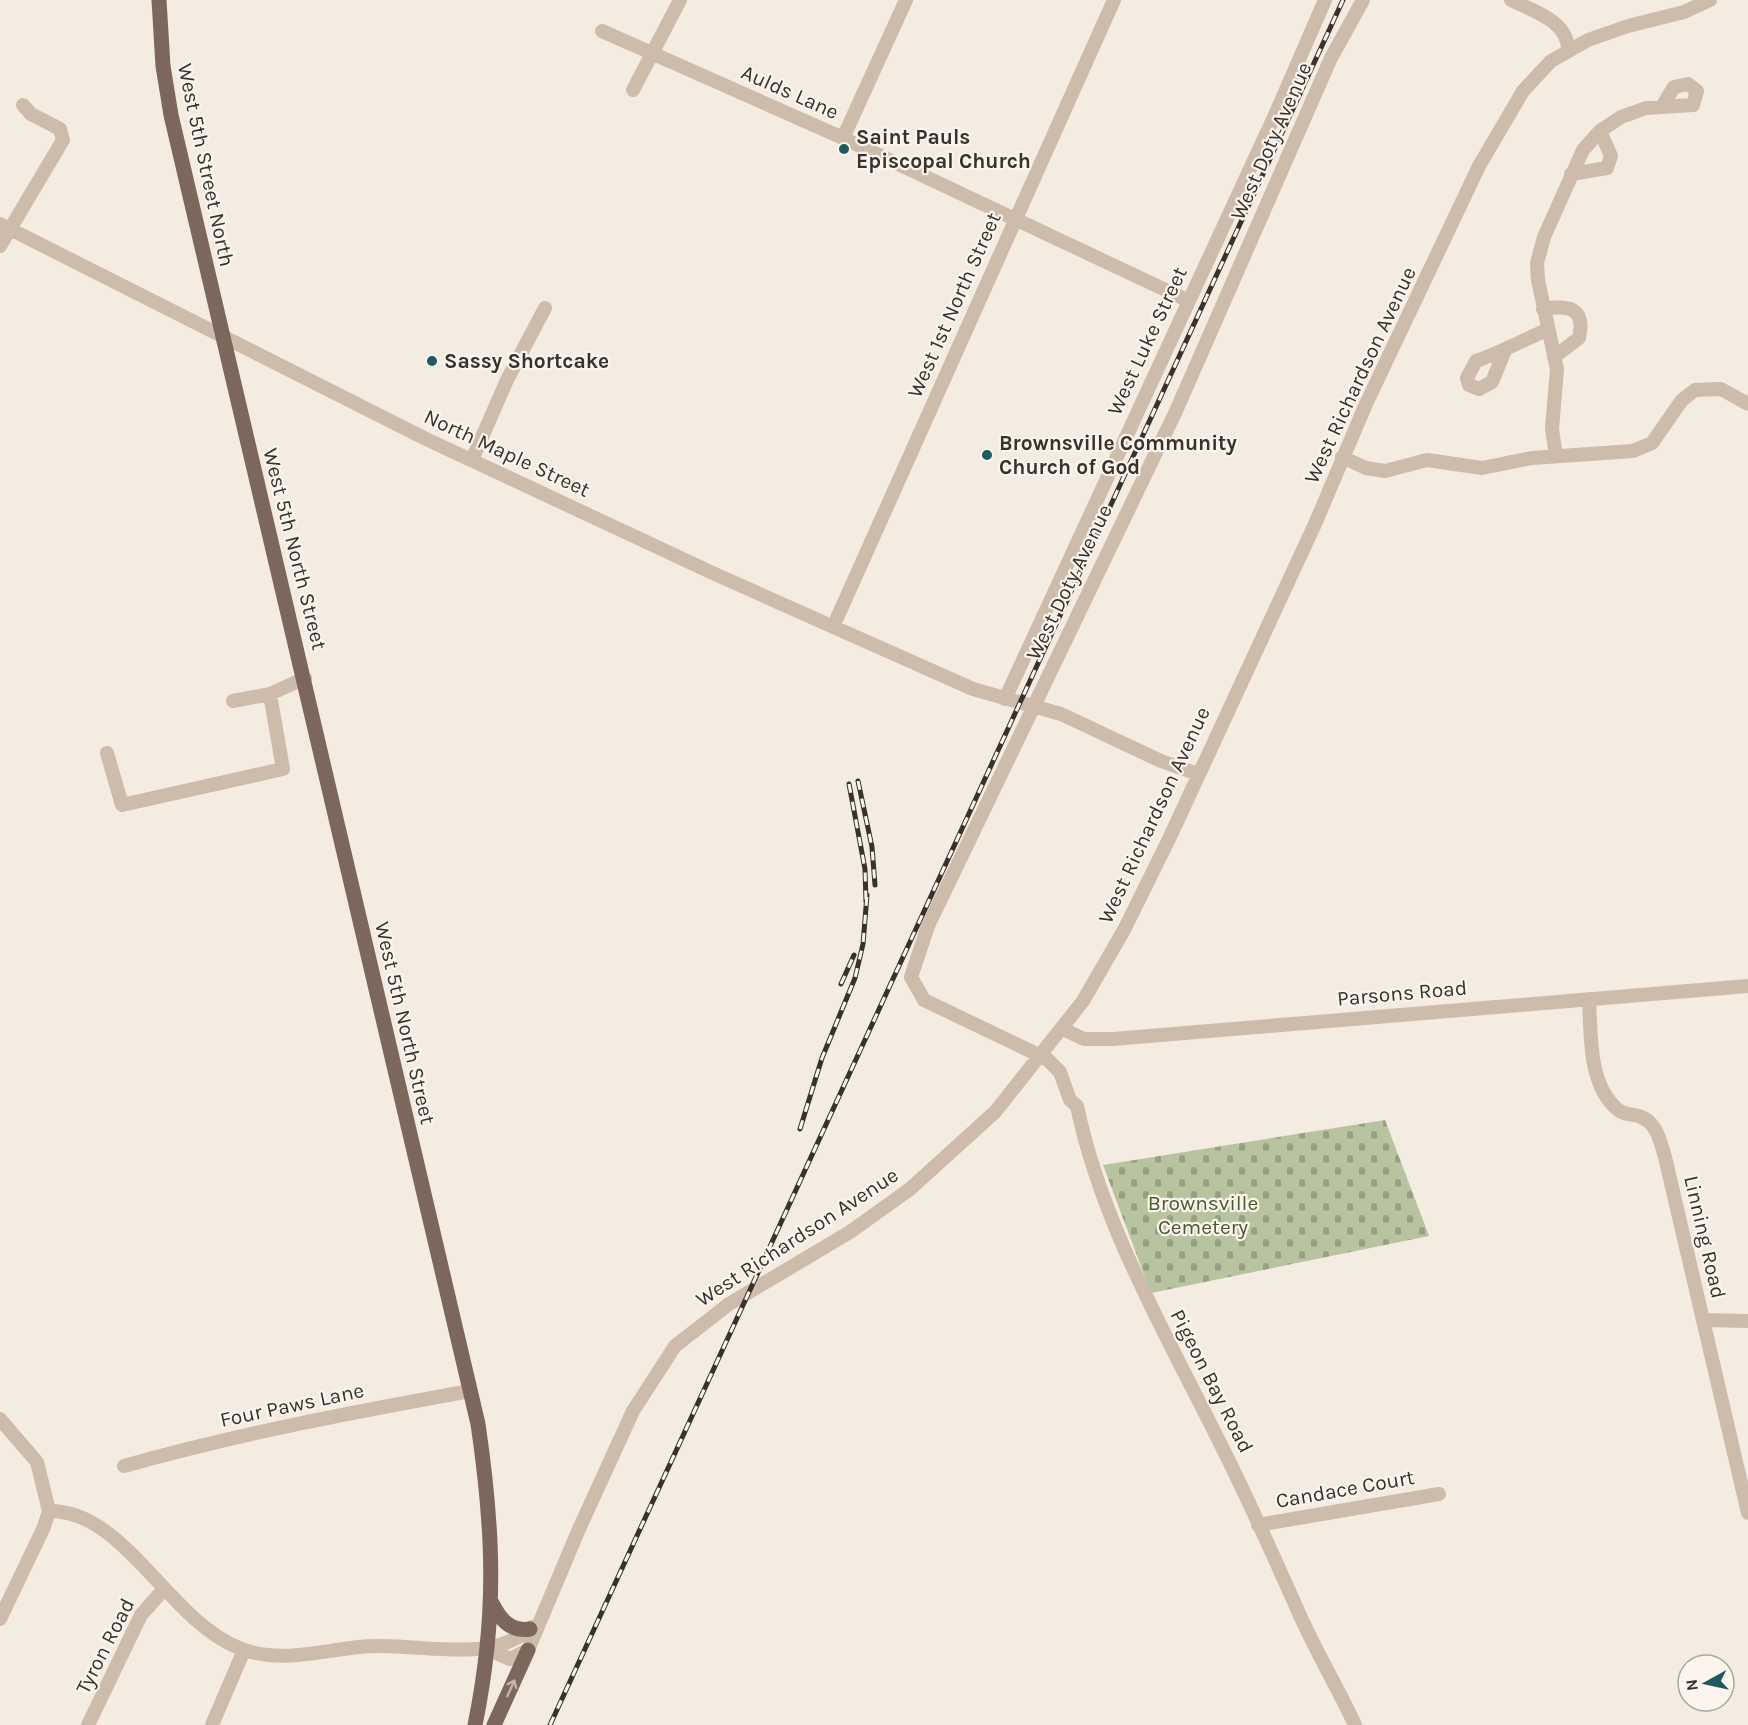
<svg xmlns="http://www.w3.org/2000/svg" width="1748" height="1725" font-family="Karla,sans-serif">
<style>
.cemetery{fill:url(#cemetery-stones)}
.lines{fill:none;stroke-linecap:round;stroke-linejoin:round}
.minor{stroke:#cdbbac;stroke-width:14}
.major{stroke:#7d675c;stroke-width:15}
.rail-casing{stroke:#3b302b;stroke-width:5}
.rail{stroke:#fbf5ee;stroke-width:3;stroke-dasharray:9;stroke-linecap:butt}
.oneway{stroke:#c2b5ac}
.poi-dot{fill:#1f5a5e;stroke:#fbf5ee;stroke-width:2}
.labels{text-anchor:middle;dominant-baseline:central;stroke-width:4.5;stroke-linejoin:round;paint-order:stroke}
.street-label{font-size:21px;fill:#3b302b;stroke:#fbf5ee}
.poi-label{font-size:21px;font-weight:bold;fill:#3b302b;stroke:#fbf5ee;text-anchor:start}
.park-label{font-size:21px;fill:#4a5a2e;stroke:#fbf5ee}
</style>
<defs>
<pattern id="cemetery-stones" width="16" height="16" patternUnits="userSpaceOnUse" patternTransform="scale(1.5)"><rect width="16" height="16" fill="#b8c4a0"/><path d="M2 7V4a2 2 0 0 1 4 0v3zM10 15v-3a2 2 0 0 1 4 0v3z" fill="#97a083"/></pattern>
</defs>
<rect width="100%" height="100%" fill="#f4ebe1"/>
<path class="cemetery" d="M1385 1120 1429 1236 1151 1293 1103 1165Z"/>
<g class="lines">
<path class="minor" d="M1511 0C1533 11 1569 21 1568 51
M602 31 843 138 1189 301
M633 90 680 0
M843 138 906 0
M1571 174 1607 168 1611 156 1600 131
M0 224 426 439 717 575 973 689 1061 714 1161 761 1198 774
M0 246 63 140 60 129 31 114 23 105
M1543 309C1568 305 1586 307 1579 338L1554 357
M1505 350 1492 382 1479 389 1469 385 1467 378 1476 361C1500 353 1523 340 1547 330
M1556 456 1552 429 1557 369 1538 280 1537 263 1544 237 1583 150 1600 131 1621 117 1646 108 1693 105 1697 91 1688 84 1674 87 1663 105
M1342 457 1366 468 1385 471 1427 460 1482 468 1532 458 1633 451 1652 443 1682 400 1695 390 1721 389 1748 404
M472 460 507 380 545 308
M833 627 1114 0
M1005 699 1275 115 1325 0
M233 701 270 694 305 678
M107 753 122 805 283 769 270 694
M1589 999C1591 1034 1588 1084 1617 1109 1623 1115 1631 1114 1639 1116 1657 1122 1660 1141 1665 1157L1748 1513
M1063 1029 1084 1039H1113L1748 986
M1703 1320 1748 1321
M0 1419 37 1462 49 1511 44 1527 0 1619
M124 1466C237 1434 354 1412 470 1391
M49 1511C125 1510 167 1619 239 1648 279 1664 319 1651 360 1647 375 1645 390 1646 405 1647 447 1649 499 1658 532 1627
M1258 1525 1439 1494
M487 1649 510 1659 528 1650 579 1529 633 1411 675 1346 729 1304 850 1232 910 1189 995 1112 1083 1001 1124 930 1169 839 1315 524 1366 404 1479 166 1523 91 1551 61 1588 40 1628 26 1684 12 1710 0
M88 1725 141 1615 164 1589
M212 1725 244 1650
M1355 1725C1337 1686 1315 1650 1298 1611 1273 1555 1248 1498 1220 1443 1167 1336 1101 1223 1077 1106L1070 1100 1060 1072 1047 1059 924 1000 911 977 928 926 1176 411 1331 58 1363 0"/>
<path class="major" d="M159 0 163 66 171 115 478 1424C494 1533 497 1617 475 1725
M492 1603C500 1619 510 1632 530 1629
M494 1725 528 1650"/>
<defs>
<path id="rail" d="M858 781 872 847 875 885
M849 784 865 869 866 902
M841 984 854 955
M800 1129 822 1058 855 978 863 944 867 895
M550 1725 1343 0"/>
</defs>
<use href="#rail" class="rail-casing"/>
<use href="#rail" class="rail"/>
</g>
<defs><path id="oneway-shaft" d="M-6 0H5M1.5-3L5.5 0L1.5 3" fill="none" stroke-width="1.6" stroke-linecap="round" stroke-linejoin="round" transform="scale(1.5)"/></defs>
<use class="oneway" href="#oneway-shaft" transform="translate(511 1688) rotate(-66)"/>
<g class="poi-dot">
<circle cx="844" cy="149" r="6"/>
<circle cx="432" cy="361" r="6"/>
<circle cx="987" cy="455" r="6"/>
</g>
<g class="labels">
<g class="street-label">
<text transform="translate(790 92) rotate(24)">Aulds Lane</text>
<text transform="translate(1271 141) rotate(-66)">West Doty Avenue</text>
<text transform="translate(206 165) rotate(78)">West 5th Street North</text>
<text transform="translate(954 305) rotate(-66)">West 1st North Street</text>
<text transform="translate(1147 341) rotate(-65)">West Luke Street</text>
<text transform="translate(1360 375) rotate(-65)">West Richardson Avenue</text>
<text transform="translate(507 453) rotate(25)">North Maple Street</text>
<text transform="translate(295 549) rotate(76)">West 5th North Street</text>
<text transform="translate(1069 582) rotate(-64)">West Doty Avenue</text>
<text transform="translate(1154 815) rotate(-65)">West Richardson Avenue</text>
<text transform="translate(1402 993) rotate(-5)">Parsons Road</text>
<text transform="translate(405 1023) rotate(77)">West 5th North Street</text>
<text transform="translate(797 1237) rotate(-33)">West Richardson Avenue</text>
<text transform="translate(1705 1237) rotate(77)">Linning Road</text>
<text transform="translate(1212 1381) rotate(63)">Pigeon Bay Road</text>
<text transform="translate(292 1405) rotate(-12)">Four Paws Lane</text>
<text transform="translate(1345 1489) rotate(-10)">Candace Court</text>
<text transform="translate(105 1646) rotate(-63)">Tyron Road</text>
</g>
<g class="poi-label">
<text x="856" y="137">Saint Pauls<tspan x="856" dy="24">Episcopal Church</tspan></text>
<text x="444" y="361">Sassy Shortcake</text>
<text x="999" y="443">Brownsville Community<tspan x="999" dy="24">Church of God</tspan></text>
</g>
<g class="park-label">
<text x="1203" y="1203">Brownsville<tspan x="1203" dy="24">Cemetery</tspan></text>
</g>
</g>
<g transform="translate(1706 1683) rotate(262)"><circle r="28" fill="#fbf5ee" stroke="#aea6a0" stroke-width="1.5"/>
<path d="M0-4.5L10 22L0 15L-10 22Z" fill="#1f5a5e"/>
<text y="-9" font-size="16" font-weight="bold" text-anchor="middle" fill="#3b302b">N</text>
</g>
</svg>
